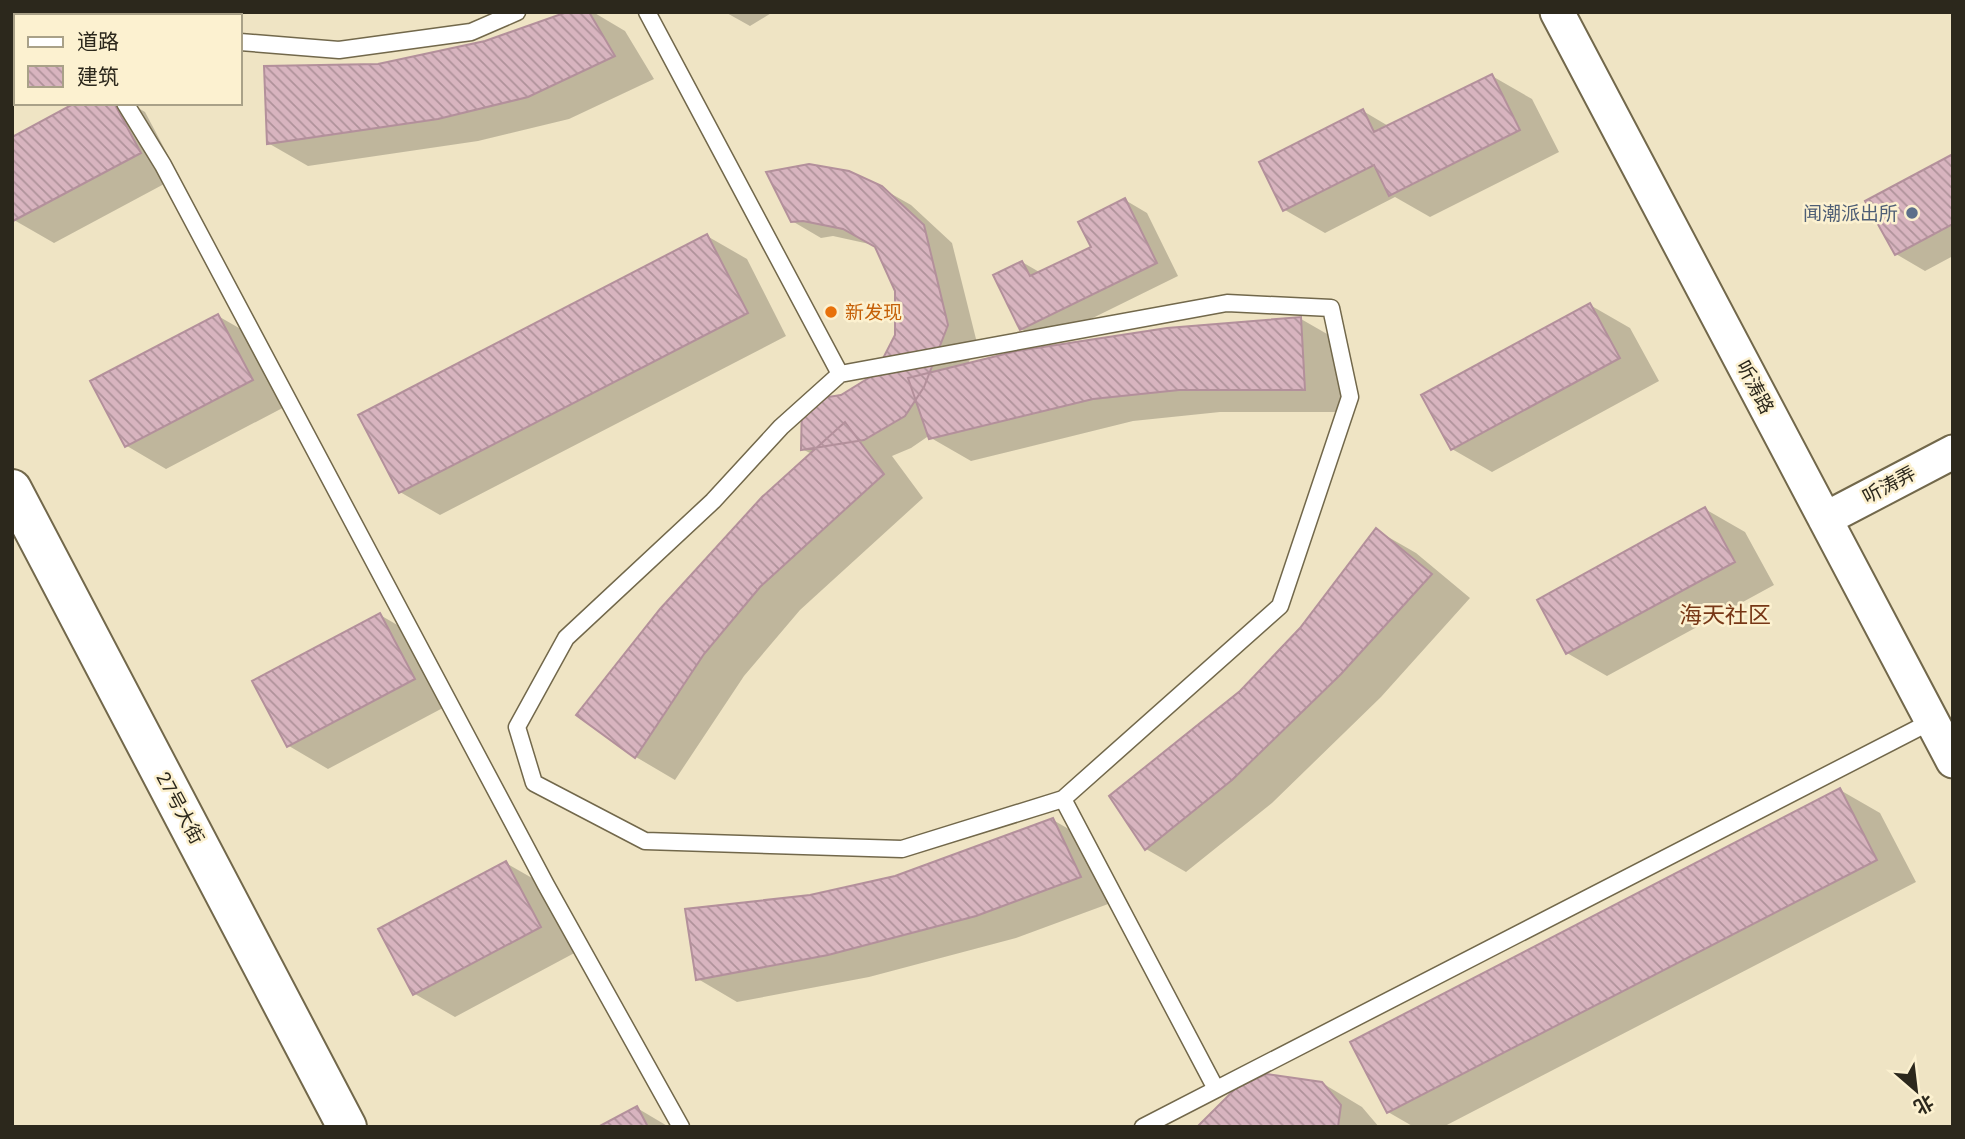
<svg xmlns="http://www.w3.org/2000/svg" width="1965" height="1139" font-family="Roboto,'Noto Sans SC',sans-serif">
<style>
.shadow{fill:#0003}
.building{fill:url(#building-back-hatch);stroke:#b3909b;stroke-width:2}
.lines{fill:none;stroke-linecap:round;stroke-linejoin:round}
.service-casing{stroke:#72684b;stroke-width:19}
.minor-casing{stroke:#72684b;stroke-width:37}
.tertiary-casing{stroke:#72684b;stroke-width:42}
.service{stroke:#fff;stroke-width:16}
.minor{stroke:#fff;stroke-width:33}
.tertiary{stroke:#fff;stroke-width:38}
.service-dot{fill:#5c6f8a;stroke:#fcf1d0;stroke-width:2.5}
.food-dot{fill:#e8710a;stroke:#fcf1d0;stroke-width:2.5}
.labels{text-anchor:middle;dominant-baseline:central;stroke-width:5;stroke-linejoin:round;paint-order:stroke}
.service-label{font-size:19px;fill:#4e5e75;stroke:#fcf1d0;text-anchor:end}
.food-label{font-size:19px;fill:#c56008;stroke:#fcf1d0;text-anchor:start}
.street-label{font-size:19px;fill:#2c281c;stroke:#fcf1d0}
.quarter-label{font-size:23px;fill:#773716;stroke:#fcf1d0}
</style>
<defs>
<pattern id="building-back-hatch" width="6" height="6" patternUnits="userSpaceOnUse" patternTransform="scale(1.75)"><rect width="6" height="6" fill="#d8b4bf"/><path d="M-1 5l2 2M0 0l6 6M5-1l2 2" fill="none" stroke="#af929a"/></pattern>
</defs>
<rect width="100%" height="100%" fill="#efe4c4"/>
<path class="shadow" d="M573 12H593L625 31 654 79 569 119 478 141 308 166 268 143 378 66 486 43Z
M725 12H773L750 26Z
M1492 76 1532 99 1559 152 1430 217 1395 197 1325 233 1285 210 1363 111 1390 127Z
M79 103H130L145 112 179 176 54 243 14 220 12 216V139Z
M1953 156V256L1925 271 1896 254Z
M881 188 911 205 952 243 977 343 968 364 1301 319 1341 342 1344 412H1220L1133 421 971 461 931 438 930 435 911 448 892 456 923 498 800 610 744 676 675 780 636 757 812 454 802 449 842 396 876 375 897 335V291L874 245 833 236 821 238 792 221Z
M1125 200 1147 213 1178 276 1044 342 1021 329 1022 262 1041 273 1093 248Z
M707 236 747 259 786 336 440 515 400 492Z
M1590 305 1630 328 1659 381 1492 472 1452 449Z
M218 316 258 339 292 403 166 469 127 446Z
M1705 509 1745 532 1774 585 1607 676 1567 653Z
M1376 530 1416 553 1470 598 1381 697 1272 803 1186 872 1146 849 1111 796 1241 692 1301 629Z
M380 615 420 638 454 702 328 769 289 746Z
M1840 790 1880 813 1916 882 1443 1127H1414L1388 1112Z
M1053 820 1093 843 1119 900 1016 938 869 977 737 1002 698 979 810 897 895 878Z
M506 863 546 886 580 950 455 1017 415 994Z
M1322 1083 1362 1107 1379 1127H1200Z
M637 1108 669 1127H602Z"/>
<path class="building" d="M567 12H589L615 56 528 97 438 119 267 144 264 66 378 64 485 41Z
M1492 74 1520 130 1389 196 1374 165 1283 211 1259 162 1363 109 1374 132Z
M75 103H114L141 153 13 221 12 137Z
M1953 154V224L1895 255 1865 201Z
M809 164 849 171 882 186 924 225 948 325 924 387 905 416 864 440 801 450 802 401 841 395 875 374 895 335V291L875 247 843 229 803 221 791 222 766 172Z
M1125 198 1157 263 1020 330 993 275 1022 261 1030 276 1091 247 1078 222Z
M707 234 748 313 399 493 358 415Z
M1590 303 1620 358 1451 450 1421 395Z
M218 314 253 380 125 447 90 381Z
M1301 317 1305 390H1179L1093 399 929 439 908 378 1017 351 1167 328Z
M845 422 884 474 760 587 704 654 635 758 576 715 660 609 762 497Z
M1705 507 1735 562 1566 654 1537 600Z
M1376 528 1432 574 1341 674 1232 780 1145 850 1109 796 1240 691 1300 628Z
M380 613 415 679 287 747 252 681Z
M1840 788 1877 860 1387 1113 1350 1042Z
M1053 818 1081 877 976 916 828 955 696 980 685 909 810 895 895 876Z
M506 861 541 927 413 995 378 929Z
M1266 1074 1322 1082 1341 1105 1338 1127H1197L1236 1088Z
M637 1106 648 1127H598Z"/>
<g class="lines">
<defs>
<path id="service" d="M70 12 72 16
M168 12 170 16
M647 12 840 374
M240 42 339 50 471 32 517 12
M125 103 163 165 546 885 681 1127
M1227 303 1331 308 1350 397 1280 606 1063 799 902 849 645 841 534 783 517 727 566 638 713 501 781 427 840 374Z
M1063 799 1216 1089
M1143 1127 1932 721"/>
<path id="minor" d="M1557 12 1953 761
M1825 519 1953 452"/>
<path id="tertiary" d="M12 489 347 1127"/>
</defs>
<use href="#service" class="service-casing"/>
<use href="#minor" class="minor-casing"/>
<use href="#tertiary" class="tertiary-casing"/>
<use href="#service" class="service"/>
<use href="#minor" class="minor"/>
<use href="#tertiary" class="tertiary"/>
</g>
<circle class="service-dot" cx="1912" cy="213" r="7"/>
<circle class="food-dot" cx="831" cy="312" r="7"/>
<g class="labels">
<g class="service-label">
<text x="1898" y="213">闻潮派出所</text>
</g>
<g class="food-label">
<text x="845" y="312">新发现</text>
</g>
<g class="street-label">
<text transform="translate(1755 387) rotate(62)">听涛路</text>
<text transform="translate(1889 485) rotate(-28)">听涛弄</text>
<text transform="translate(180 808) rotate(62)">27号大街</text>
</g>
<g class="quarter-label">
<text x="1725" y="615">海天社区</text>
</g>
</g>
<rect width="1965" height="1139" fill="none" stroke="#2c281c" stroke-width="28"/>
<rect x="14" y="14" width="228" height="91" fill="#fcf1d0" stroke="#a9a188" stroke-width="2"/>
<rect x="28" y="37" width="35" height="10" fill="#ffffff" stroke="#a9a188" stroke-width="2"/>
<text x="77" y="49" font-size="21" fill="#2c281c">道路</text>
<rect x="28" y="66" width="35" height="21" fill="url(#building-back-hatch)" stroke="#a9a188" stroke-width="2"/>
<text x="77" y="84" font-size="21" fill="#2c281c">建筑</text>
<g transform="translate(1916 1090) rotate(152)" stroke="#fcf1d0" stroke-width="5" paint-order="stroke">
<path d="M0-5L12 26L0 18L-12 26Z" fill="#2c281c"/>
<text y="-10" font-size="19" font-weight="bold" text-anchor="middle" fill="#2c281c">北</text>
</g>
</svg>
